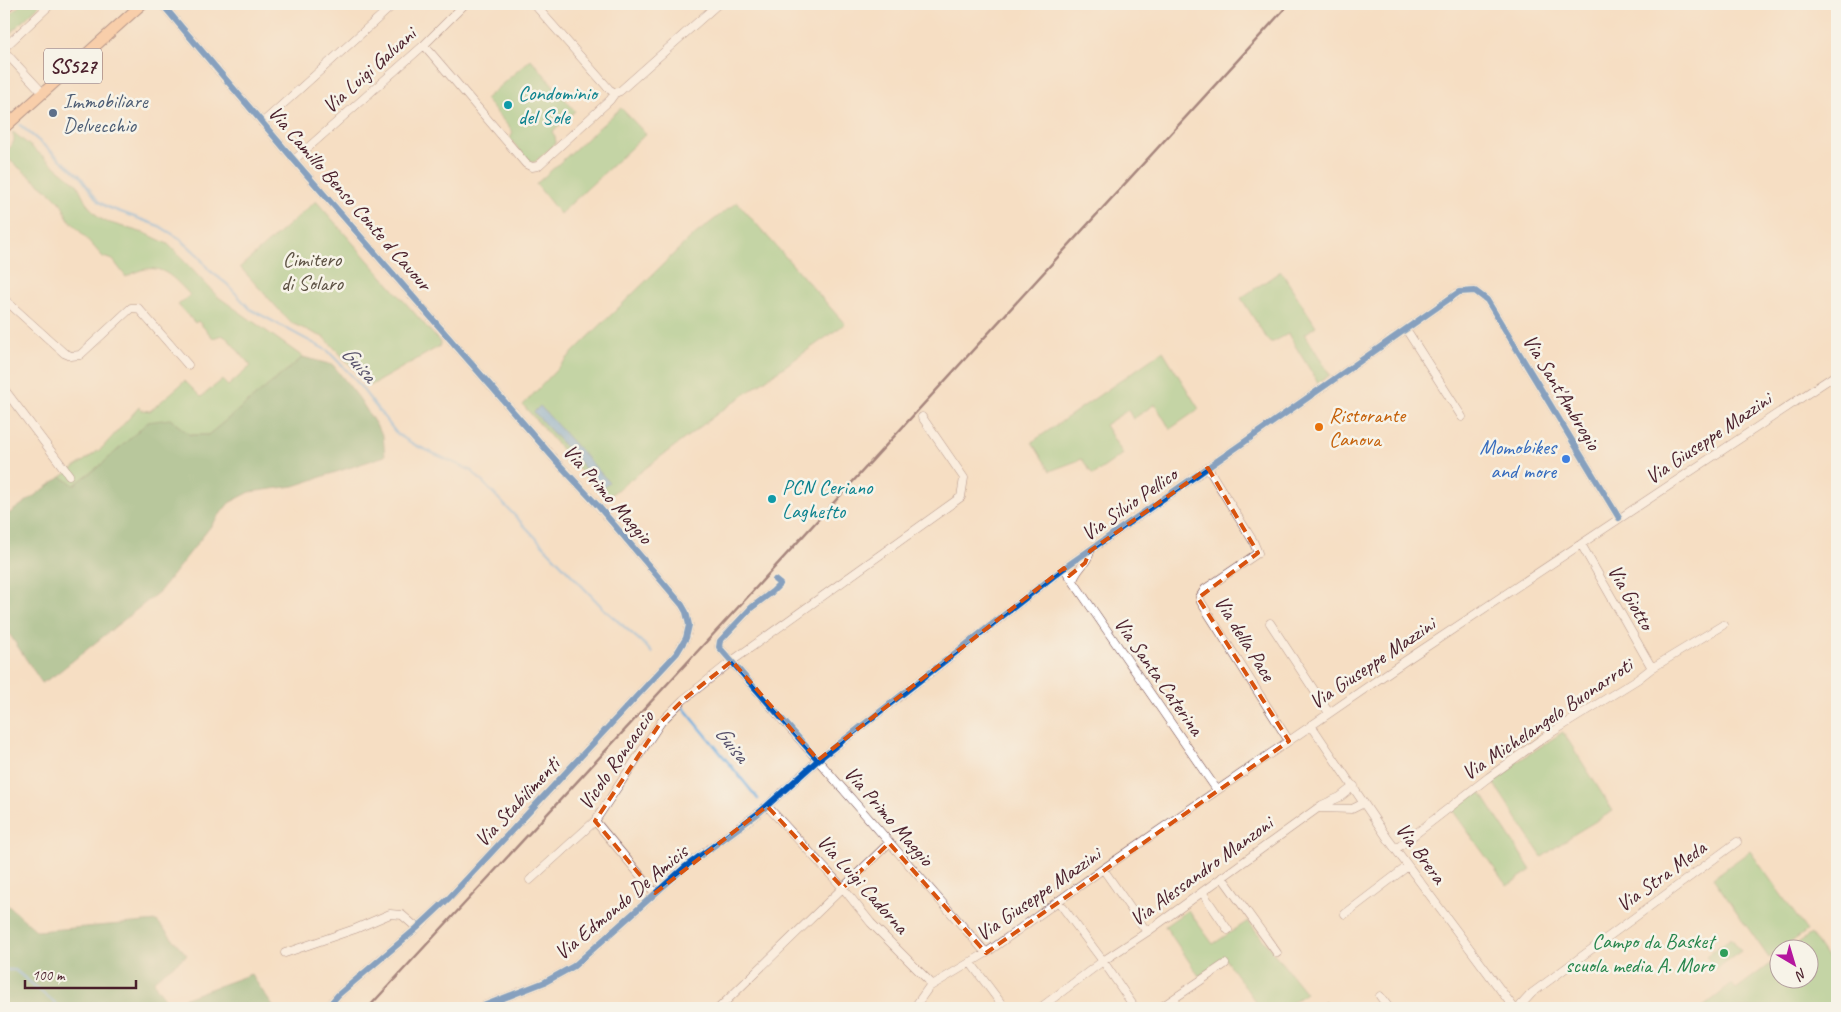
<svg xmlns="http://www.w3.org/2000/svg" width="1841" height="1012" font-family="Caveat,sans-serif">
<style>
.green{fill:#88c880;stroke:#697456}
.forest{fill:#6eac6e;stroke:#5c664c}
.water{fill:#6bacdf;stroke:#5a6685}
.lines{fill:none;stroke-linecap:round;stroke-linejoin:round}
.stream{stroke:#6bacdf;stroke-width:2.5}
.minor-casing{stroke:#643c42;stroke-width:9}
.major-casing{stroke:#643c42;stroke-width:12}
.minor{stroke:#fff;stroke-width:8}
.major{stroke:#fbbb8c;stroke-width:10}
.rail{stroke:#4a1f2b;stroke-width:2.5}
.cycleway-casing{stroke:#f7f3e8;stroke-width:9}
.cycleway{stroke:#0057b8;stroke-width:6}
.marked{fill:none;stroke:#d8530f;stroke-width:4;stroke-dasharray:10 6;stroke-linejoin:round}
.culture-dot{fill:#0f9aa8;stroke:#f7f3e8;stroke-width:2}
.service-dot{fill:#5c6f8a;stroke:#f7f3e8;stroke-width:2}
.food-dot{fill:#e8710a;stroke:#f7f3e8;stroke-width:2}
.shop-dot{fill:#3f7fe0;stroke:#f7f3e8;stroke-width:2}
.leisure-dot{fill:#2e9e5b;stroke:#f7f3e8;stroke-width:2}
.labels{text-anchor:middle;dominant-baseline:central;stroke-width:5;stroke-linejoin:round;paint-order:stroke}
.shield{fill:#f7f3e8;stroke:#7e5f64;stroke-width:1}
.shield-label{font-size:20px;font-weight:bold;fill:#4a1f2b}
.street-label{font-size:21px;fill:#4a1f2b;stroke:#f7f3e8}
.culture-label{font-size:21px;fill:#0d838f;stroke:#f7f3e8;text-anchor:start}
.service-label{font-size:21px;fill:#4e5e75;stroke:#f7f3e8;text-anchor:start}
.park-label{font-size:21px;fill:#5d5244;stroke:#f7f3e8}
.food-label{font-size:21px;fill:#c56008;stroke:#f7f3e8;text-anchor:start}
.shop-label{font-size:21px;fill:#366cbe;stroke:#f7f3e8;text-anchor:end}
.leisure-label{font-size:21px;fill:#27864d;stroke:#f7f3e8;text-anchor:end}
.water-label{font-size:22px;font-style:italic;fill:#56506a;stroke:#f7f3e8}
</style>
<rect width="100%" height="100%" fill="#f7f3e8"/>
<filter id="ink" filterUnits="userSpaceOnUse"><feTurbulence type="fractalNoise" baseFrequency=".02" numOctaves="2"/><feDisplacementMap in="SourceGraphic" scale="10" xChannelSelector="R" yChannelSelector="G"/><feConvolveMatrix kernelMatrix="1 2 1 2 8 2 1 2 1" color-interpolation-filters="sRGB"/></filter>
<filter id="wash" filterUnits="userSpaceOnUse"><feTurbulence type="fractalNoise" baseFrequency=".0096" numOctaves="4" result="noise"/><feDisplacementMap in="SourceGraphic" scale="20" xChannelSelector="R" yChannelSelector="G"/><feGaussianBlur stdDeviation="1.12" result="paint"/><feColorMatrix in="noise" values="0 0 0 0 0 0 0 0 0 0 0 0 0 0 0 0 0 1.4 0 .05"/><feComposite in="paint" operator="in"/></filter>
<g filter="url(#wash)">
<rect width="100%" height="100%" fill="#f5dec3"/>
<path class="green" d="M21 4H41L4 39V20Z
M531 59 575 111 552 132 555 136 556 143 535 162H530L510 139 513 132 485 99Z
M621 108 646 134 560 214 536 184Z
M13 132 77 184 87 204 99 218 107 222 147 234 168 244 217 296 303 357 208 435H190L170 419 102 464 74 485 61 477 102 448 139 407 142 410 150 411 185 381 201 397 222 380 228 386 251 366 228 339 222 335 213 338 198 321 195 323 178 305 190 295C169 272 156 259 126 277L113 260 103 257 68 218 61 203 51 193 8 159 6 154C9 146 18 143 12 133Z
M316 201 440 342V346L370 386 325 338 291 323 240 267Z
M737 202 845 324 721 411 605 499 523 405 577 348 689 239Z
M1281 271 1316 326 1305 334 1330 375 1318 383 1288 334 1273 342H1269L1241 298Z
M1163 351 1199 409 1170 429 1155 404 1133 419 1128 410 1105 425 1123 454 1093 475 1082 459 1050 471 1032 442Z
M1563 732 1613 811 1576 833 1542 857 1491 779Z
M1479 790 1531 870 1507 886 1453 811Z
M1750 851 1807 931 1781 949 1778 950V951L1769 958 1713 878Z
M1188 910 1213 944 1248 921 1306 993 1284 1008H1260L1225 959 1199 976 1165 926Z
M1811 934 1837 972V999L1825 1008H1702L1732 984 1736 989 1778 958V980H1808V950L1789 949Z
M1731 938 1741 951 1716 969 1706 956Z"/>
<path class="forest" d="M303 357 333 365 359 398 383 436 385 456 294 486 250 492 229 503 160 591 55 675 42 683 4 626V517L61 477 74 485 102 464 148 422 170 419 190 435H208Z
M4 902 37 931 157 921 187 955 154 980 156 986 169 1004 251 974 274 1008H4Z"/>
<path class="water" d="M540 406 609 482 603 488 534 412Z"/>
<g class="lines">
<path class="stream" d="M4 111 5 112
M20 125 80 176 98 201 107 207 159 226 179 238 197 254 209 270 227 284 250 309 328 351 353 377 397 434 415 445 472 471 604 609 645 645 652 653
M683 707 758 799
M4 970H15L55 1003"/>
</g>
</g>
<g filter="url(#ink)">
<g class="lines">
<defs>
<path id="minor" d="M162 4 294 160 557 462 599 507 682 605 686 612 689 625 686 638 677 653 449 898 417 928 338 995 327 1008
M534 4 609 89 615 93
M4 10 11 4
M424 45 526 164 532 167 538 166 610 100 615 93 620 91 718 4
M4 48 51 4
M4 51 43 93
M262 123 394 4
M294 160 424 45 465 4
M4 299 64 353 71 356 80 355 131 308H138L188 365
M1406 329 1462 417
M4 389 69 475
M1208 468 1253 541 1258 553 1205 589 1200 597 1201 602 1289 741
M1581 544 1652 668
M1064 568 1217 790
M1073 581C1076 569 1087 564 1090 552
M772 592 751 608 720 641 719 647 986 953
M1270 623 1329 713
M1311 725 1388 839 1514 1008
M767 806 843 888 871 923 930 982 929 987
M1320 808 1352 809 1364 803
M595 821 655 893
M1396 849 1489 777 1546 736 1638 679 1652 668 1723 625
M1103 869 1147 932
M1222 877 1277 953
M530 880 595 821 661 722 683 700 732 661 961 497 964 478 922 417
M1202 892 1228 930
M1058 901 1103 961 1135 1008
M1345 914 1408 866
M285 953 355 929 390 914 402 915 417 928
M970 962 1003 1006
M1380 996 1389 1008
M1521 1005 1532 993 1737 842
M1329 1006 1331 1008
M478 1008 545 982 574 966 685 867 760 812 818 760 1064 568 1459 292 1475 291 1487 300 1619 518
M719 1008 889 843
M914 1008 929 987 986 953 1103 869 1405 661 1837 374
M1040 1008 1103 961 1147 932 1322 805 1340 797 1354 786
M1160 1008 1225 964"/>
<path id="major" d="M4 128 142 4"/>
</defs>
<use href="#minor" class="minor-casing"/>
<use href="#major" class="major-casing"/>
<use href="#minor" class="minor"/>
<use href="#major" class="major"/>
<path class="rail" d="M368 1008 731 615 1289 4"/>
<defs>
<path id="cycleway" d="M162 4 294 160 557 462 599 507 682 605 686 612 689 625 686 638 677 653 449 898 417 928 338 995 327 1008
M775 580 780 584 772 592 751 608 720 641 719 647 818 760
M478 1008 545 982 574 966 685 867 760 812 818 760 1064 568 1459 292 1475 291 1487 300 1619 518"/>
</defs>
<use href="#cycleway" class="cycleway-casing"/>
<use href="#cycleway" class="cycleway"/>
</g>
</g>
<path d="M0 0H1841V1012H0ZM1208 468 1258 553 1198 598 1289 741 986 953 889 843 843 888 767 806 655 893 595 821 661 722 683 700 732 661 818 760 1064 568 1069 576 1085 563 1090 551Z" fill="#f5dec3" fill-opacity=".55" fill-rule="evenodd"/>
<path class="marked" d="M1208 468 1258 553 1198 598 1289 741 986 953 889 843 843 888 767 806 655 893 595 821 661 722 683 700 732 661 818 760 1064 568 1069 576 1085 563 1090 551Z"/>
<g class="culture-dot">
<circle cx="508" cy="105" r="5"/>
<circle cx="772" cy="499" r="5"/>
</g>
<circle class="service-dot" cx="53" cy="113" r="5"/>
<circle class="food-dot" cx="1319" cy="427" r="5"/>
<circle class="shop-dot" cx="1566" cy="459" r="5"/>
<circle class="leisure-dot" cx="1724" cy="953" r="5"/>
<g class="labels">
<rect class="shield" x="44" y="48.5" width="58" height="35" rx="4"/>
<g class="shield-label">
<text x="73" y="66">SS527</text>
</g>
<g class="street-label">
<text transform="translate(369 70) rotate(-42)">Via Luigi Galvani</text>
<text transform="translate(350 198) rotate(49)">Via Camillo Benso Conte d Cavour</text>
<text transform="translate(1562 392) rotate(59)">Via Sant'Ambrogio</text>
<text transform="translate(1708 438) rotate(-34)">Via Giuseppe Mazzini</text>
<text transform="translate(608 494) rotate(49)">Via Primo Maggio</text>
<text transform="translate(1129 504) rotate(-35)">Via Silvio Pellico</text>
<text transform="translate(1631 597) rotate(60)">Via Giotto</text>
<text transform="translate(1245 638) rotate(58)">Via della Pace</text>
<text transform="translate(1372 663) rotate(-34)">Via Giuseppe Mazzini</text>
<text transform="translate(1159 676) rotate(55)">Via Santa Caterina</text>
<text transform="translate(1547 719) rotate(-34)">Via Michelangelo Buonarroti</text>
<text transform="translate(616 760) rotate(-55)">Vicolo Roncaccio</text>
<text transform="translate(517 802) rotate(-47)">Via Stabilimenti</text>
<text transform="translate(889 816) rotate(49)">Via Primo Maggio</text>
<text transform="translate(1421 853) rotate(54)">Via Brera</text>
<text transform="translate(1201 871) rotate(-36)">Via Alessandro Manzoni</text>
<text transform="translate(1661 876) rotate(-36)">Via Stra Meda</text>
<text transform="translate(863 884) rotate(48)">Via Luigi Cadorna</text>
<text transform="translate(1038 894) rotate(-35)">Via Giuseppe Mazzini</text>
<text transform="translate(621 902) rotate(-40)">Via Edmondo De Amicis</text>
</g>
<g class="culture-label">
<text x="518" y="93">Condominio<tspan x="518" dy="24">del Sole</tspan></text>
<text x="782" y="487">PCN Ceriano<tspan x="782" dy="24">Laghetto</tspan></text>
</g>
<g class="service-label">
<text x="63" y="101">Immobiliare<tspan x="63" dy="24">Delvecchio</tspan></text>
</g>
<g class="park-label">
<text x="312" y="259">Cimitero<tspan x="312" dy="24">di Solaro</tspan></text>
</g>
<g class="food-label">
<text x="1329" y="415">Ristorante<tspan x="1329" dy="24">Canova</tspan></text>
</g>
<g class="shop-label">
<text x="1556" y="447">Momobikes<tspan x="1556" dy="24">and more</tspan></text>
</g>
<g class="leisure-label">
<text x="1714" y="941">Campo da Basket<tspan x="1714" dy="24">scuola media A. Moro</tspan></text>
</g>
<g class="water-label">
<text transform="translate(359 364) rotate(48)">Guisa</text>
<text transform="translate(732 744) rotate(51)">Guisa</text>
</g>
</g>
<rect width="1841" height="1012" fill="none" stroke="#f7f3e8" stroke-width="20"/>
<g transform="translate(1794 964) rotate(142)"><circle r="24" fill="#f7f3e8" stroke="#b29e9c"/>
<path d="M0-4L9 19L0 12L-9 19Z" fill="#b5179e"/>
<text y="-8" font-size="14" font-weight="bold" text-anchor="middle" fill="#4a1f2b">N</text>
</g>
<path d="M25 980v8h111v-8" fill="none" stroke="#4a1f2b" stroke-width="2.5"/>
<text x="32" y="980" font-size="15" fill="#4a1f2b" stroke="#f7f3e8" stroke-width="4" paint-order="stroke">100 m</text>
</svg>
